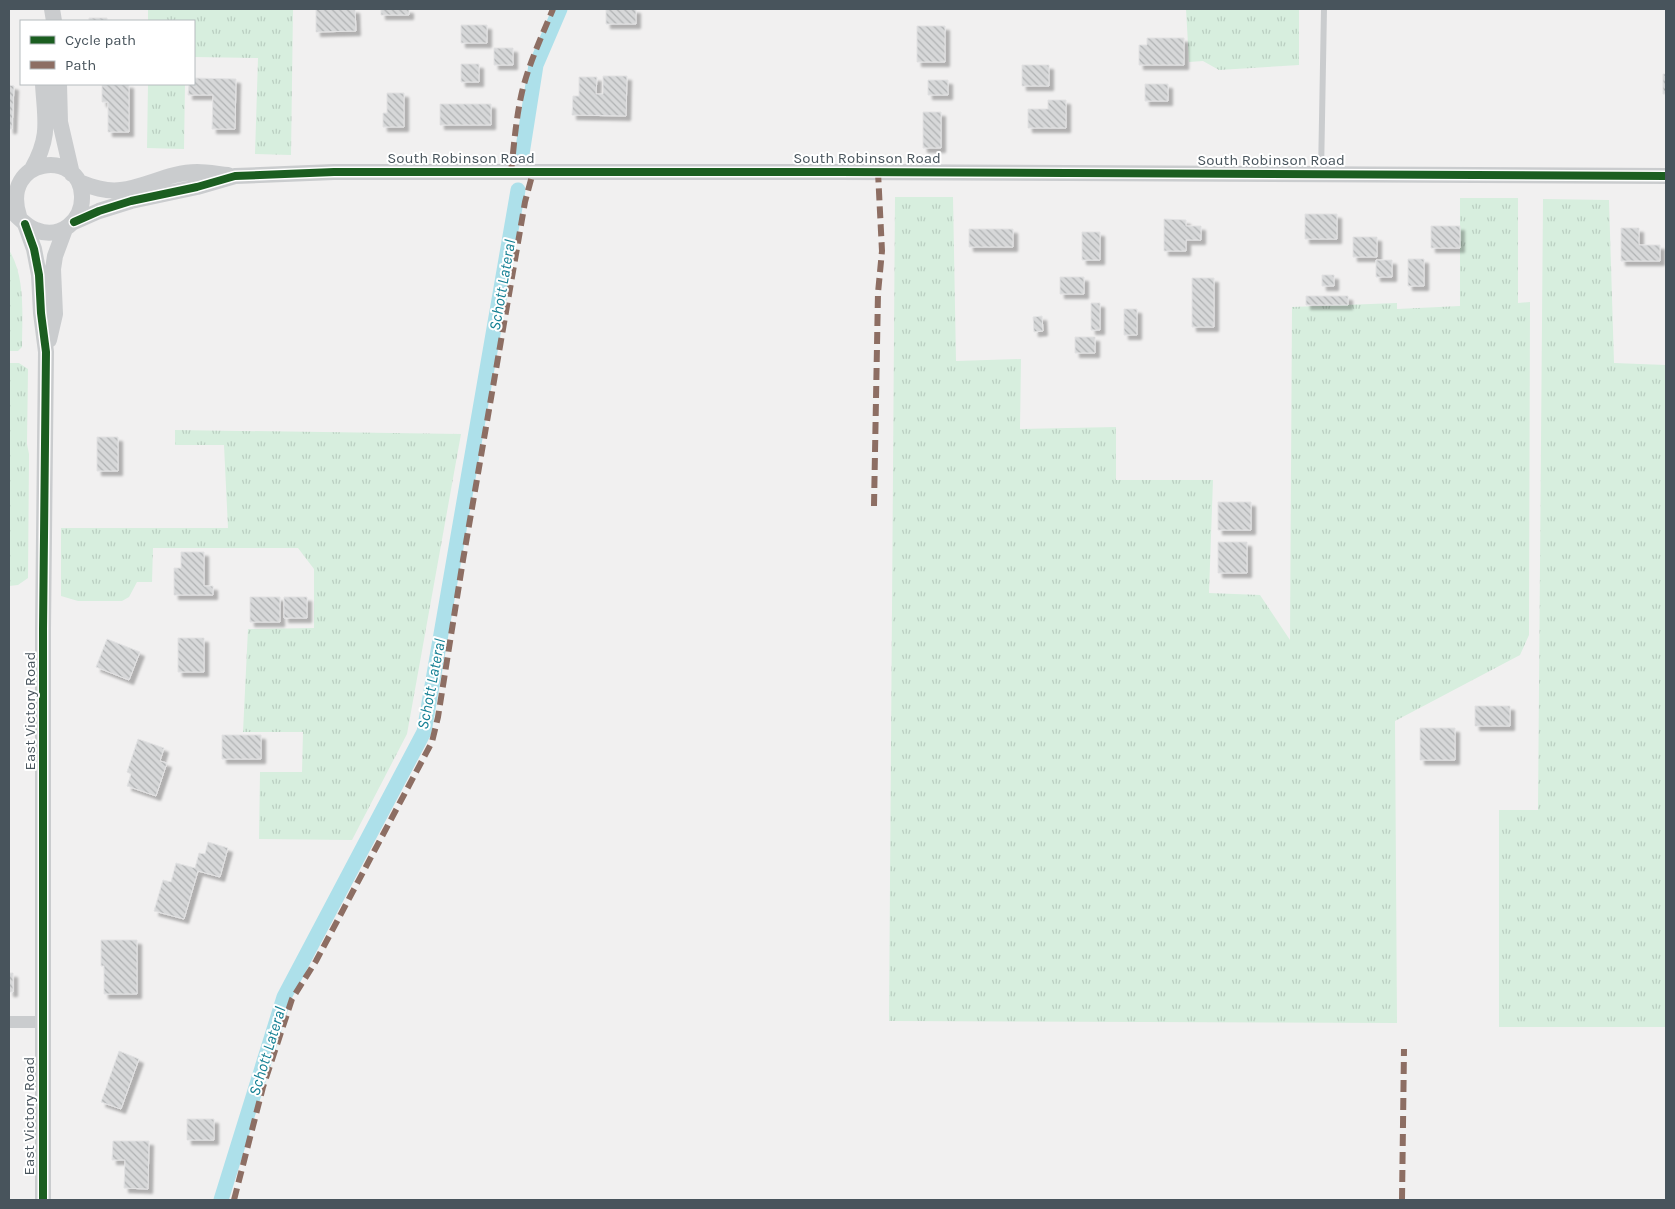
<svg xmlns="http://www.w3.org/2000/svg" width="1675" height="1209" font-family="Karla,sans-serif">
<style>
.grass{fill:url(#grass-tufts)}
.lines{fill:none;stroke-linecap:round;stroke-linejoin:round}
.canal{stroke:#ade0ea;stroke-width:15}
.building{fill:url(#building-back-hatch);stroke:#e2e2e3;filter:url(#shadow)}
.service{stroke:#caccce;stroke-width:6}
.minor{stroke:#caccce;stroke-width:12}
.tertiary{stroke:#caccce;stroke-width:16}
.quiet{stroke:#8d6e63;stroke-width:6;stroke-dasharray:12 6;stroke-linecap:butt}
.cycleway-casing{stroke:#fff;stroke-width:11}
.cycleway{stroke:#1b5e20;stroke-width:8}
.labels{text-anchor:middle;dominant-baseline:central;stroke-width:4;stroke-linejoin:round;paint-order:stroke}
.street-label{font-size:15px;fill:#48545c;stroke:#fff}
.water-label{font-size:16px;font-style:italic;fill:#158094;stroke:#fff}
</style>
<defs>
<pattern id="grass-tufts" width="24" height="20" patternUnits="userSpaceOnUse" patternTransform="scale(1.25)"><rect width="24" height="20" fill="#d7eede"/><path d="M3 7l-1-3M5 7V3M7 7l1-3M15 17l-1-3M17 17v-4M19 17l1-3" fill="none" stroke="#bacec1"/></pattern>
<pattern id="building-back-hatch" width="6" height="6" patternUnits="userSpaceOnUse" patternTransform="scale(1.25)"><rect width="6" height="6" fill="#d7d8d9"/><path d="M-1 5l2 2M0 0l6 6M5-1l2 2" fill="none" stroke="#b0b2b3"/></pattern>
<filter id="shadow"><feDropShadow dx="4.5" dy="4.5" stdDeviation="1" flood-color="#0004"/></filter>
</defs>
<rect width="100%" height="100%" fill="#f1f0f0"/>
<path class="grass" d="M148 9H293L291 155 255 154 258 58 194 57V21H148Z
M1186 9H1299V65L1219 70 1203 61 1189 62Z
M148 84H185L184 149 147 148Z
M895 197H953L956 361 1021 359 1020 429 1116 427V480H1213L1209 593 1260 595 1290 640 1292 307 1397 303V309L1460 306V198H1518V303L1530 302 1529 635 1520 655 1395 721 1397 1023 889 1021Z
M1543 199 1609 200 1614 363 1666 365V1027H1499V810H1538Z
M9 250C26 277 22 317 22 347L18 351H9Z
M9 363H19L28 369 27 444 29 454 28 578 18 585 9 586Z
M175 430 461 434 407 734 352 840 259 839 260 772H302L303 732H243L248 629 314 628V569L298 548H153L152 582H137L129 597 122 601H78L61 596V528H228L224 445H175Z"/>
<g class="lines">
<path class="canal" d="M522 154 536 65 560 9
M221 1200 284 997 424 732 518 190"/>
</g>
<path class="building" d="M316 9H355L356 31 316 32Z
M381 9H409V15H381Z
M606 9H636V24H606Z
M89 18H107V21H89Z
M461 25H487V43H461Z
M917 26H945V62H917Z
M1147 38H1184V65H1139V45H1147Z
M494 48H513V65H494Z
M461 64H479V82H461Z
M1022 65H1049V86H1022Z
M1663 74H1666V94H1663Z
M603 76H627L626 116 572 115 573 96H579V77H597L596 94H603Z
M194 78 236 79 235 129H212L213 95H188L189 84H194Z
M928 80H948V95H928Z
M102 84H129V132H108V102H102Z
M1145 84H1168V101H1145Z
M9 85 14 86 12 129H9Z
M387 93H404V127H383V113H387Z
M1048 100H1066V128H1028V109H1048Z
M440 104H491V125H440Z
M923 112H941V148H923Z
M1305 214H1337V239H1305Z
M1164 219 1186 220V226H1201V240H1186V251H1164Z
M1431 226H1460V248H1431Z
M1621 228H1639V245H1660V261H1621Z
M969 229H1013V247H969Z
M1082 232H1100V260H1082Z
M1353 237H1377V257H1353Z
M1408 259H1424V286H1408Z
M1376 260H1392V277H1376Z
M1322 275H1334V286H1322Z
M1060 277H1084V294H1060Z
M1192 278H1214V327H1192Z
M1306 296H1348V305H1306Z
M1091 303H1100V330H1091Z
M1124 309H1137V335H1124Z
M1042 316 1043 331 1034 332 1033 317Z
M1075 337H1095V353H1075Z
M97 437H118V471H97Z
M1218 502H1251V530H1218Z
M1218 542H1247V573H1218Z
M181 552H204V586H213V595H174V568H181Z
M250 597H280V622H250Z
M284 597H307V618H284Z
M178 638H204V672H178Z
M107 639 140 652 129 680 96 667Z
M1475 706H1510V726H1475Z
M1420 728H1455V760H1420Z
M222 735H261V759H222Z
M138 739 164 748 160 761 167 763 156 796 127 786 131 774 127 772Z
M208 842 228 848 220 877 198 871 184 919 154 911 163 880 171 882 176 863 195 868 199 853 205 854Z
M101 940H137V994H104V966H101Z
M9 973H13V992H9Z
M119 1051 139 1059 121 1109 101 1102Z
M187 1119H214V1140H187Z
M113 1141H149L148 1189 124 1188 125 1160H112Z"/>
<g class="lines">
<path class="service" d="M1321 174 1324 9"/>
<path class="minor" d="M9 1022H44"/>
<path class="tertiary" d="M52 9 54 21
M59 84 60 122 72 174
M32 169C51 136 45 119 43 84
M79 182C92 187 106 192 121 190 146 187 170 172 197 172 207 172 218 174 228 175
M9 209C18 216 25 226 36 230 60 240 83 221 82 196 81 148 0 157 19 216
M74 222 99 211 131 201 197 187 235 176 334 172H840L1666 176
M25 224 34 249 39 275 41 313 46 352 43 629V1200
M49 340 55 314 53 269 55 256 65 229"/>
<path class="quiet" d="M511 172C514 145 516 118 522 92 529 63 542 36 553 9
M874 506 878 293 882 251 878 172
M234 1200 263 1087 292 999 316 961 432 742 438 717 463 560 525 202 533 172
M1402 1200 1404 1049"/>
<defs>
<path id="cycleway" d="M74 222 99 211 131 201 197 187 235 176 334 172H840L1666 176
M25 224 34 249 39 275 41 313 46 352 43 629V1200"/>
</defs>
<use href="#cycleway" class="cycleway-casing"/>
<use href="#cycleway" class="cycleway"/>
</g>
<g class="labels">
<g class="street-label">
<text x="461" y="158">South Robinson Road</text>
<text x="867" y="158">South Robinson Road</text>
<text x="1271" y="160">South Robinson Road</text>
<text transform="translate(30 711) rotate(-90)">East Victory Road</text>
<text transform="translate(29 1116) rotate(-90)">East Victory Road</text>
</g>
<g class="water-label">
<text transform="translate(502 285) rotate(-80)">Schott Lateral</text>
<text transform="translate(431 684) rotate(-79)">Schott Lateral</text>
<text transform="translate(267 1051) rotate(-73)">Schott Lateral</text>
</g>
</g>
<rect width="1675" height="1209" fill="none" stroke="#48545c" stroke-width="20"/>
<rect x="20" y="20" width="175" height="65" fill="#ffffff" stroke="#b6bbbe"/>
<rect x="30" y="36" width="25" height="8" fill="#1b5e20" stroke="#b6bbbe"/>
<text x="65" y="45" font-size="15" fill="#48545c">Cycle path</text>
<rect x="30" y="61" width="25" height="8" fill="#8d6e63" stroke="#b6bbbe"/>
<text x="65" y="70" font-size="15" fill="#48545c">Path</text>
</svg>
